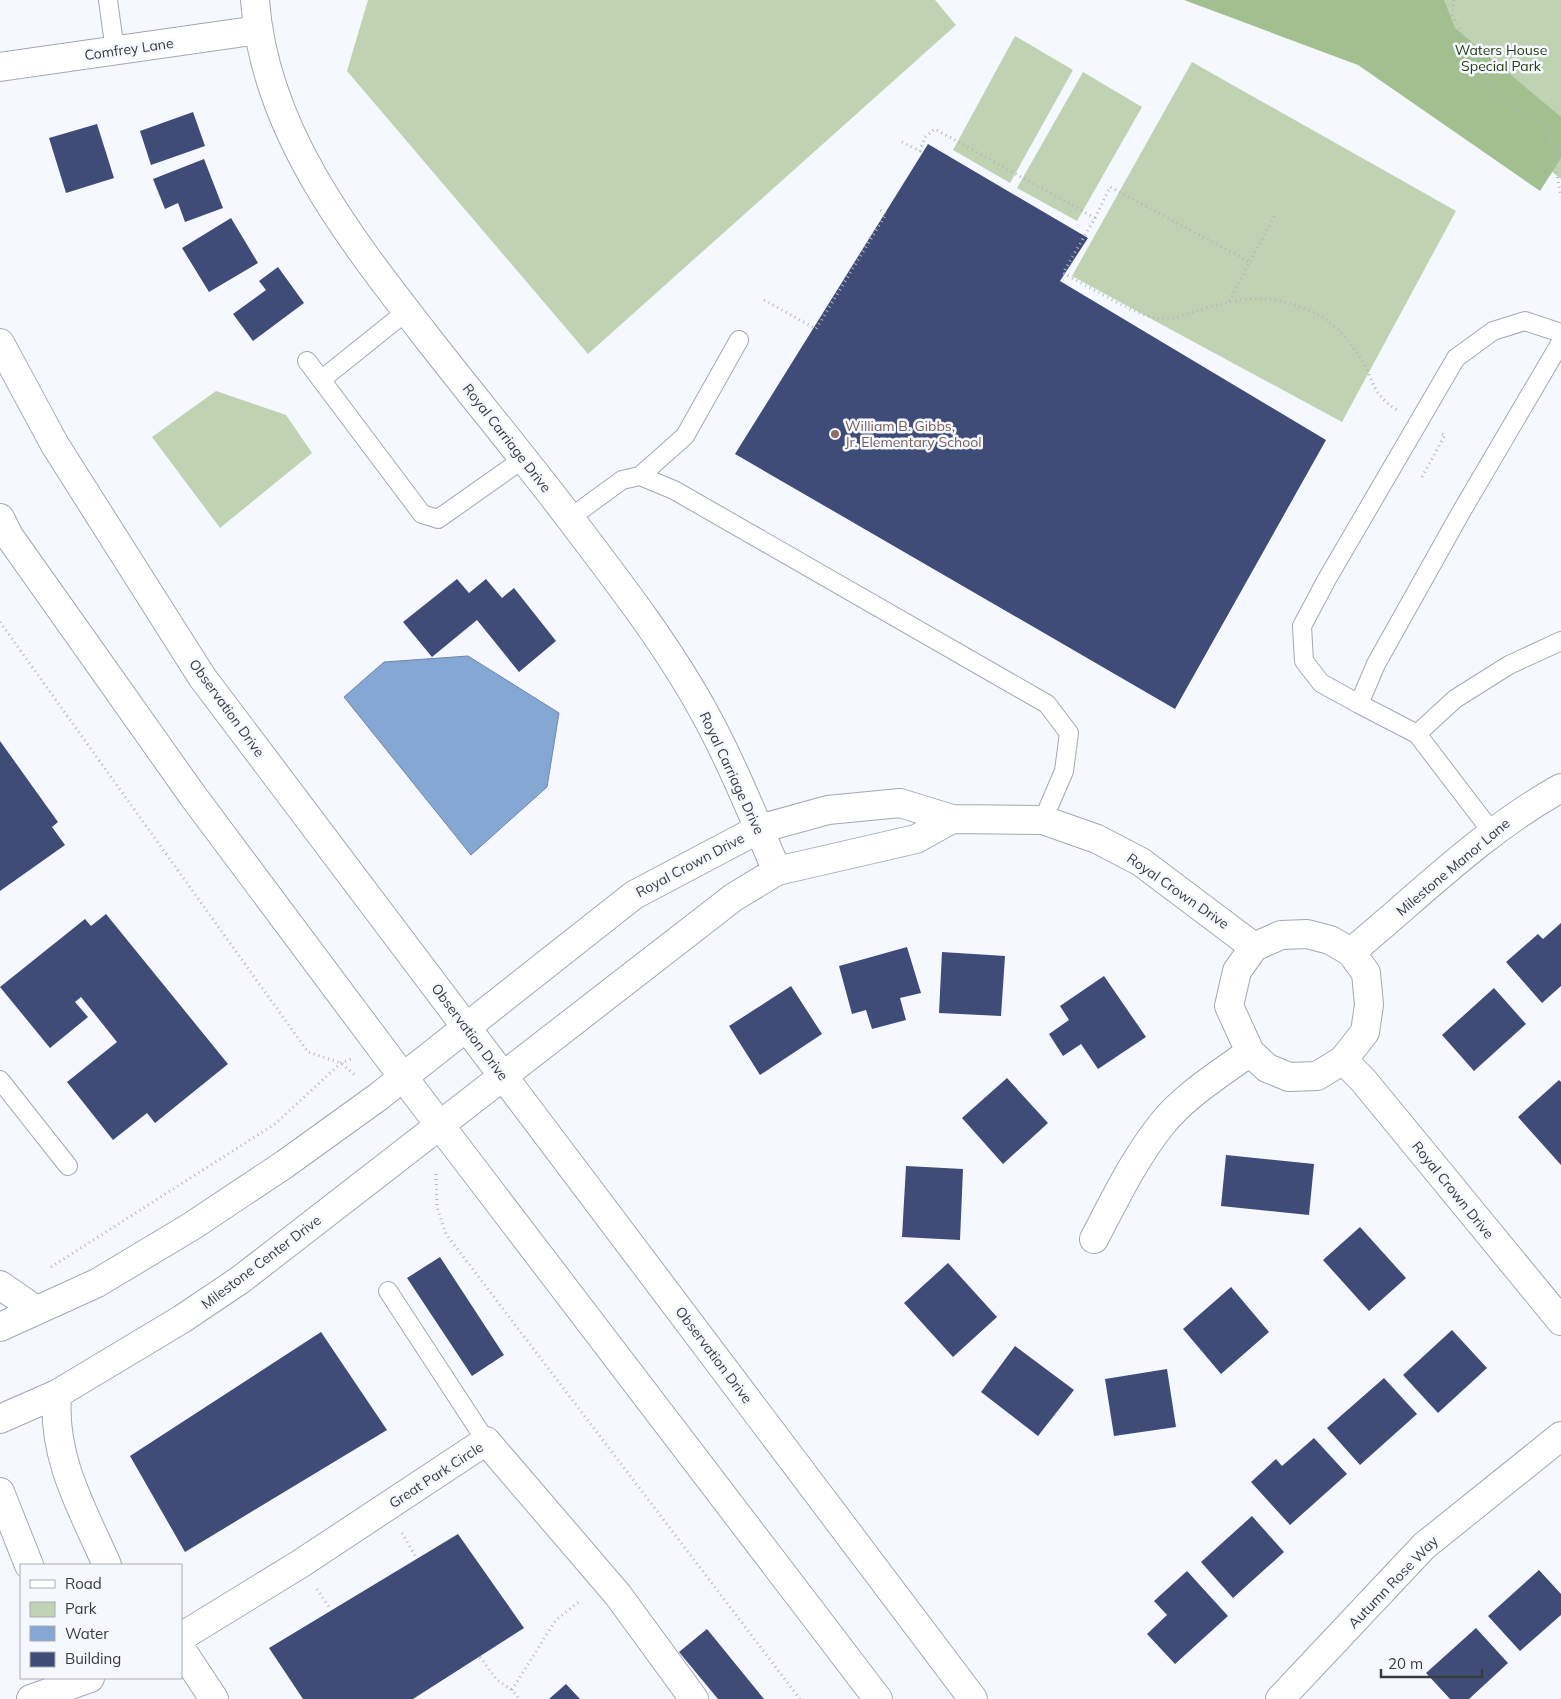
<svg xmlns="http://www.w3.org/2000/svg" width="1561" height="1699" font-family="Mulish,sans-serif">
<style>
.green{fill:#bfd2b2}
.forest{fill:#a2c08f}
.water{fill:#85a7d3;stroke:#6e87a7}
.building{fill:#404c78}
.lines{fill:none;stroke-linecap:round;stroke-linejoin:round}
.service-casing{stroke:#a4a8b3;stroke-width:20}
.minor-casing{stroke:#a4a8b3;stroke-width:30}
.tertiary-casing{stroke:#a4a8b3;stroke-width:30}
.path{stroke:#b4b7bd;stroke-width:3;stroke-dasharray:1 4;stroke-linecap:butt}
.service{stroke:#fff;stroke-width:18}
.minor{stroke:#fff;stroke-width:28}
.tertiary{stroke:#fff;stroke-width:28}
.education-dot{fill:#8d6e63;stroke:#f5f8ff;stroke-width:2}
.labels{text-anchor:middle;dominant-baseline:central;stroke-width:5;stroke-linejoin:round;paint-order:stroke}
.street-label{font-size:14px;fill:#393b3f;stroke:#f5f8ff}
.park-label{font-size:14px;fill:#243f0b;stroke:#f5f8ff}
.education-label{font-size:14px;fill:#785e54;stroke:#f5f8ff;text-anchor:start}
</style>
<rect width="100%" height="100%" fill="#f5f8ff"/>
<path class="green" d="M368 0H935L956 25 588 354 347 71Z
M1337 0H1561V179Z
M1015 36 1073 70 1010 183 953 150Z
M1192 62 1456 211 1342 422 1072 276Z
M1083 72 1142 107 1077 221 1017 188Z
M216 391 286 415 312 453 220 528 152 437Z"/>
<path class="forest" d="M1184 0H1444L1455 28 1561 117V158L1540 191 1358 65Z"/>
<path class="water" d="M468 656 559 713 547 787 471 855 344 697 384 662Z"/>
<path class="building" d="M193 112 205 146 151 165 140 131Z
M97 124 114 178 66 193 49 138Z
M928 144 1088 238 1060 281 1326 440 1175 709 735 454Z
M204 159 223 208 185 222 178 203 165 209 153 179Z
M231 218 258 263 209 292 182 248Z
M278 267 304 303 253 341 233 314 266 290 259 281Z
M457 579 469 593 486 579 502 598 514 588 556 641 519 672 477 620 432 657 403 622Z
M0 741 58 822 52 827 65 845 0 891Z
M106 914 228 1064 155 1123 147 1113 113 1140 67 1082 117 1042 81 997 75 1002 88 1017 50 1048 0 987 85 919 91 926Z
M1561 923V986L1542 1003 1506 962 1538 934 1543 939Z
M907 947 921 993 900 998 906 1020 872 1029 866 1010 852 1014 839 966Z
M942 952 1005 956 1001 1016 939 1013Z
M1104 976 1146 1037 1098 1069 1081 1044 1063 1056 1049 1034 1069 1020 1060 1006Z
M791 986 822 1034 760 1075 729 1026Z
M1494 988 1526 1024 1474 1071 1442 1035Z
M1007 1078 1048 1123 1003 1164 962 1118Z
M1559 1080 1561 1082V1165L1518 1117Z
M1226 1155 1314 1164 1309 1215 1221 1206Z
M906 1166 963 1169 960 1240 902 1237Z
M1360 1227 1406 1278 1369 1311 1323 1260Z
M440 1257 504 1355 472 1376 407 1278Z
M948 1263 997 1317 953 1357 904 1303Z
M1231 1287 1269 1332 1221 1374 1183 1329Z
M1452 1330 1487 1368 1438 1413 1403 1375Z
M321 1332 387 1430 185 1552 130 1456Z
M1015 1346 1074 1390 1038 1436 981 1392Z
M1167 1369 1176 1427 1114 1436 1105 1379Z
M1384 1378 1417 1414 1360 1465 1327 1428Z
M1314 1438 1347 1474 1290 1525 1251 1482 1276 1459 1282 1466Z
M1252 1516 1284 1552 1233 1598 1201 1562Z
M458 1534 524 1628 413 1699H303L269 1648Z
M1539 1570 1561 1594V1615L1520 1651 1488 1616Z
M1187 1571 1228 1616 1175 1664 1147 1634 1167 1615 1154 1601Z
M1476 1628 1508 1663 1469 1699H1450L1426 1673Z
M707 1629 764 1699H718L679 1652Z
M566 1684 580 1699H549Z"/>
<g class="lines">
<defs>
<path id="service" d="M108 0 115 51
M307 361 422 514 438 519 523 459
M321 380 407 311
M640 476 685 436 739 340
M570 518 622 480 640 476 674 490 1047 704 1069 733 1064 771 1043 820
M1359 704 1321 683 1304 661 1302 626 1327 579 1456 358 1493 331 1525 321 1561 333
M1417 734 1455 699 1509 665 1561 641
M1492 832 1417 734 1359 704 1376 664 1460 514 1561 342
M0 1080 68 1166
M388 1291 486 1441"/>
<path id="minor" d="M255 0C264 128 346 233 422 331 470 393 521 454 569 517 616 579 666 643 704 712 732 763 754 818 777 871
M0 67 258 30
M1307 934 1330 940 1351 952 1366 973 1369 1005 1365 1032 1343 1060 1317 1076 1289 1077 1267 1068 1250 1052 1229 1006 1237 971 1254 947 1281 935Z
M1351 952C1419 896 1483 831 1561 788
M1343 1060 1363 1080 1561 1321
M1094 1239C1115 1199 1134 1159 1162 1124 1184 1096 1221 1073 1250 1052
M0 1285 36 1310
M0 1327 97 1283 192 1226 285 1164 378 1097 634 895 759 829 828 810 900 803 952 819 1043 820 1097 839 1141 862 1254 947
M57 1394C52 1458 82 1508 107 1565
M0 1419 57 1394 182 1319 240 1280 734 897 777 871 916 839 952 819
M0 1492 29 1565
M181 1637 300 1564 486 1441 618 1595 694 1699
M181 1649 214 1699
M31 1699 90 1678
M1280 1699 1424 1546 1561 1436"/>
<path id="tertiary" d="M0 343 55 445 202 677 973 1699
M0 518 9 536 193 796 403 1077 878 1699"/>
</defs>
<use href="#service" class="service-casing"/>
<use href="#minor" class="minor-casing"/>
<use href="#tertiary" class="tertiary-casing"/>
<path class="path" d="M1454 0 1452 15 1497 99 1548 126 1561 197
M902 142 920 151 925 137 935 129 1095 218 1063 273C1085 284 1140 319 1162 319 1176 319 1190 313 1203 309 1244 296 1269 294 1309 310 1329 318 1348 338 1359 356 1375 379 1369 392 1397 410
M1095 218 1110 187 1250 262
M764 300 816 329 886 214 880 210
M1229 301 1275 215
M1422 477 1445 435 1442 434
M0 622 308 1052 341 1063 355 1075
M436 1174 437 1207 446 1234 800 1699
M51 1267 275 1124 341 1063 351 1059
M402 1533 417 1559
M317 1589 331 1610
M480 1657 497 1680 512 1690 519 1699
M512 1690 555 1621 581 1600"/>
<use href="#service" class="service"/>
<use href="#minor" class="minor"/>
<use href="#tertiary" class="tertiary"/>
</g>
<circle class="education-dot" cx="835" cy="434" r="5"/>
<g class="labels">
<g class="street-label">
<text transform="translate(129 49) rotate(-8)">Comfrey Lane</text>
<text transform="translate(507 438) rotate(52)">Royal Carriage Drive</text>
<text transform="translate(227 708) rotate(54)">Observation Drive</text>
<text transform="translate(732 773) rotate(65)">Royal Carriage Drive</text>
<text transform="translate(690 865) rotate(-28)">Royal Crown Drive</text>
<text transform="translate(1453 867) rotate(-40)">Milestone Manor Lane</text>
<text transform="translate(1178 891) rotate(35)">Royal Crown Drive</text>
<text transform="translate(470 1032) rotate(53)">Observation Drive</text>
<text transform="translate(1453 1190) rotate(51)">Royal Crown Drive</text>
<text transform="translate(261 1262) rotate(-37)">Milestone Center Drive</text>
<text transform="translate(714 1355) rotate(53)">Observation Drive</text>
<text transform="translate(436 1475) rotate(-33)">Great Park Circle</text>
<text transform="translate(1393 1582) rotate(-46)">Autumn Rose Way</text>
</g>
<g class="park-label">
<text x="1501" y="50">Waters House<tspan x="1501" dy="16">Special Park</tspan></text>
</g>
<g class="education-label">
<text x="845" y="426">William B. Gibbs,<tspan x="845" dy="16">Jr. Elementary School</tspan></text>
</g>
</g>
<rect x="20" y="1564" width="162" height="115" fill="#f5f8ff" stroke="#aaacb2"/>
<rect x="30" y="1580" width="25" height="8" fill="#ffffff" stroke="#aaacb2"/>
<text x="65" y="1589" font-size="15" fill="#393b3f">Road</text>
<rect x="30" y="1602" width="25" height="15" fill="#bfd2b2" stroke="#aaacb2"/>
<text x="65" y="1614" font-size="15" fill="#393b3f">Park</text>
<rect x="30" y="1626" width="25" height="15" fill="#85a7d3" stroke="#aaacb2"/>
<text x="65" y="1639" font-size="15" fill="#393b3f">Water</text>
<rect x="30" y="1652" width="25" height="15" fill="#404c78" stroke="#aaacb2"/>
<text x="65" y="1664" font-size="15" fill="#393b3f">Building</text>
<path d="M1381 1669v8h101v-8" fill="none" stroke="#393b3f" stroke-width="2.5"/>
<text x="1388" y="1669" font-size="15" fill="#393b3f" stroke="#f5f8ff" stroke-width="4" paint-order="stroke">20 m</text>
</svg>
